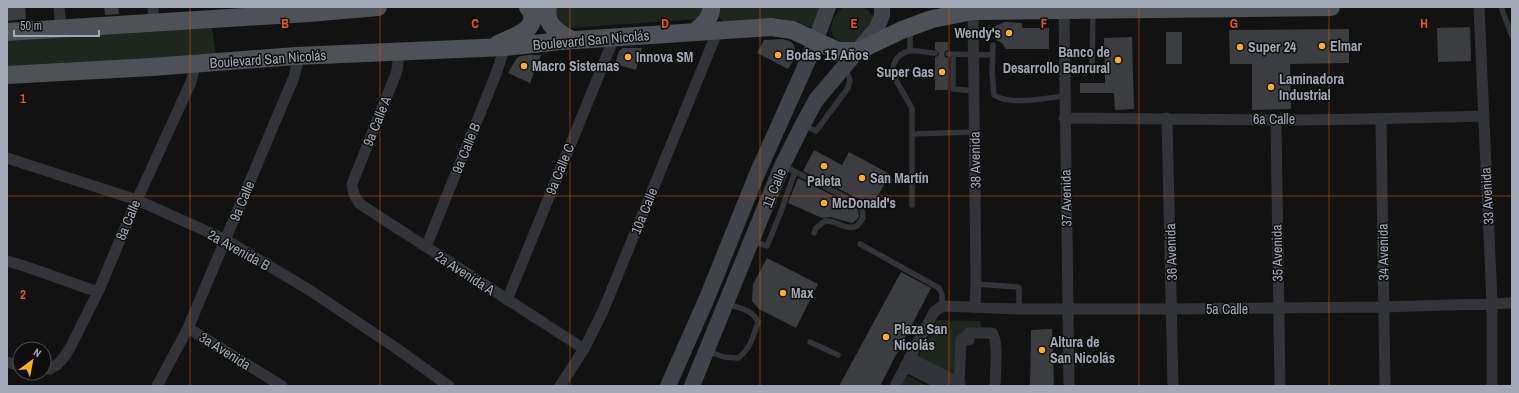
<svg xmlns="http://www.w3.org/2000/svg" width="1519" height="393" font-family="'Archivo Narrow',sans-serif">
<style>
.green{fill:#1e261e}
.building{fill:#3c3d41}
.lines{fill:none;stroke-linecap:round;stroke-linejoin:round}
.lane{stroke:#323439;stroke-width:5.5}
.street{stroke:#323439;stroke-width:11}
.secondary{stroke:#404349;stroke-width:16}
.primary{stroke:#4e5158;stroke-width:18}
.grid{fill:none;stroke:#e8590c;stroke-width:1;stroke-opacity:0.55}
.poi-dot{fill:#fdad20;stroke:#0d0d0e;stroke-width:1.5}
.labels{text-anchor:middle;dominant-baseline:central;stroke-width:3;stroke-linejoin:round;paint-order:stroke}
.poi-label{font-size:14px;font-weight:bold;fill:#a2a8b5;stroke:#0d0d0e;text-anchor:start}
.street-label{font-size:14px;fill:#a2a8b5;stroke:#0d0d0e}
.grid-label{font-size:13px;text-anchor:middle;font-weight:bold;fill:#e8590c;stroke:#0d0d0e;stroke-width:3;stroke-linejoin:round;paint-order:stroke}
</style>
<rect width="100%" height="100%" fill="#121213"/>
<path class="green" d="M559 7H703L704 9 698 19 569 28 556 23V10Z
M717 7H822L813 28 779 18 723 21 719 18Z
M843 7C857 7 866 4 873 17L871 27 854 45C850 44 844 44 841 42 823 34 833 16 843 7Z
M212 28 216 56 7 68V41Z
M937 320 980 321 982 329 970 330 955 371 950 376 917 358Z
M906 375 928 386H901Z"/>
<path class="building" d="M7 7H25L26 19 7 21Z
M104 7H118L119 14 105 15Z
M1005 22 1022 23V28H1049V49H1006L1002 43 996 40 995 26Z
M1470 27 1471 61 1438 62 1437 28Z
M1349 29V63L1290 64 1291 109 1252 110V64H1230L1229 30Z
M1166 32H1182V64H1166Z
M1132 37 1134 109 1115 110 1114 93H1080V83H1105L1104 38Z
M782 39 790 41 794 45 795 50 794 59 788 69 757 53 764 40Z
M935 42H948V50L945 51 944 54 945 57 948 58V90H935V57L938 56 939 53 935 49Z
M623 48H642L636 70 615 64 619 51Z
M529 55H541L530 83 508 73 516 59 520 56Z
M814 150 842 165 849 152 890 174 874 203 868 200 865 205 859 199 803 171Z
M798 178 854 206 858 210 859 217 854 222 852 223 830 217 822 218 788 203Z
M767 258 818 284 796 328 759 309 752 301 753 284Z
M901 272 931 288 880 386H839Z
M1052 329 1054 386H1030L1031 330Z"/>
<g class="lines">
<path class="lane" d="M1501 7 1512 36
M993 45 992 73 994 95C1011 106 1045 98 1064 96
M910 51V29
M948 54 992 55
M953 54V89L974 91
M1092 68 1093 11
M803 125 816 131 848 88 850 80 845 68
M912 134 974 132
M784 166 857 203 862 208 863 218 857 226C845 231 837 220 825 221L816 228 814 233
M912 205V108L894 77C890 65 897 53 910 51 917 50 928 53 935 53
M752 241 767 246 780 214 795 172
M860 244 939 288 942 295V306
M976 284 1018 287 1019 288V309
M810 342 838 355
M707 351 724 357 738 358C751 348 753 337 758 322 753 310 740 308 728 304"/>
<path class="street" d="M59 7 61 29
M153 7 154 23
M1479 7 1492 303V386
M1064 9 1069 386
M973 11 976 284 975 308
M399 51 397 71 352 184C352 192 355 197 360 204L584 349
M1064 118C1135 118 1206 119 1277 120 1346 120 1415 118 1484 116
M1167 118 1173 386
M1381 119 1385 386
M1276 120 1280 386
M7 158 137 200 226 240 311 291 393 346 449 386
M426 247 496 74 505 47
M7 261 27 267 98 292
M507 300 614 38
M188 328 282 386
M963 339 969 333H992C999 341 995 375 995 386
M909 358 960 383
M7 362 20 366
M905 366 944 386
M44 369H50L58 364 65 356 72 344 98 292 137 200 191 82 193 74 194 64
M157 386 188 328 294 77 297 65 296 56
M560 386 584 349 603 311 718 30
M895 386 934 312 942 306 1019 309H1173L1384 307 1512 303
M959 386 961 340 963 339 969 340"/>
<path class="secondary" d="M668 386 707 298 757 174 809 58 828 7
M692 386 782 166 803 124 816 100 877 28 882 15V7"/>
<path class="primary" d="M548 7C544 25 559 33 572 40
M7 32 309 13 378 7
M695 32C702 25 712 18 711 7
M498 44C513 37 544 28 528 7
M7 75 152 67 296 56 505 47 561 41 771 27 792 30 838 51H858L902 30 932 19 973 11 1331 7"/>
</g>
<path class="grid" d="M190 7V386M380 7V386M570 7V386M760 7V386M949 7V386M1139 7V386M1329 7V386M7 196H1512"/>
<g class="poi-dot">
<circle cx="1009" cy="33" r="4"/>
<circle cx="1322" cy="46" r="4"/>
<circle cx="1240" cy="47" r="4"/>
<circle cx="778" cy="55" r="4"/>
<circle cx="628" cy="57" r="4"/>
<circle cx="1118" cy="60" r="4"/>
<circle cx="524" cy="66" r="4"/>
<circle cx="942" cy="72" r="4"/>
<circle cx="1271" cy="87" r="4"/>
<circle cx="824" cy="166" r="4"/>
<circle cx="862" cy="178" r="4"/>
<circle cx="824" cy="203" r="4"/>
<circle cx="783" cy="293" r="4"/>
<circle cx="886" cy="337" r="4"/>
<circle cx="1042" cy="350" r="4"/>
</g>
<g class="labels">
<g class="poi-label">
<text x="1001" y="33" text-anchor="end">Wendy's</text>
<text x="1330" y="46">Elmar</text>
<text x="1248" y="47">Super 24</text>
<text x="1110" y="52" text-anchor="end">Banco de<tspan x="1110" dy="16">Desarrollo Banrural</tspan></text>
<text x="786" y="55">Bodas 15 Años</text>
<text x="636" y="57">Innova SM</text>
<text x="532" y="66">Macro Sistemas</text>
<text x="934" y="72" text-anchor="end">Super Gas</text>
<text x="1279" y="79">Laminadora<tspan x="1279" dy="16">Industrial</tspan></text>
<text x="870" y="178">San Martín</text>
<text x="824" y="181" text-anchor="middle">Paleta</text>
<text x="832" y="203">McDonald's</text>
<text x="791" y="293">Max</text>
<text x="894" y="329">Plaza San<tspan x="894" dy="16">Nicolás</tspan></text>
<text x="1050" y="342">Altura de<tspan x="1050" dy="16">San Nicolás</tspan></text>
</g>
<g class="street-label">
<text transform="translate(591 40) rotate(-5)">Boulevard San Nicolás</text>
<text transform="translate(268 59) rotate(-4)">Boulevard San Nicolás</text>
<text x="1274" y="119">6a Calle</text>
<text transform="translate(377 121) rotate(-68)">9a Calle A</text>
<text transform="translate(466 148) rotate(-68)">9a Calle B</text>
<text transform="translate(975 160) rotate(-91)">38 Avenida</text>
<text transform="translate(560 169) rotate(-68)">9a Calle C</text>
<text transform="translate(774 188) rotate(-68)">11 Calle</text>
<text transform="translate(1487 196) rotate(-93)">33 Avenida</text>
<text transform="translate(1066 198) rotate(-91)">37 Avenida</text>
<text transform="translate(242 201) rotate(-67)">9a Calle</text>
<text transform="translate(644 211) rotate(-68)">10a Calle</text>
<text transform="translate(128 220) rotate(-67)">8a Calle</text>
<text transform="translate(239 250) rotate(29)">2a Avenida B</text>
<text transform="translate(1171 252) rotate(-92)">36 Avenida</text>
<text transform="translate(1383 252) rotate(-91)">34 Avenida</text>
<text transform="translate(1277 253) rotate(-91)">35 Avenida</text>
<text transform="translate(465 273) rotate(33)">2a Avenida A</text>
<text x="1227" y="309">5a Calle</text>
<text transform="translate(225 351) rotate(32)">3a Avenida</text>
</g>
</g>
<g class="grid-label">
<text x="285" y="28">B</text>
<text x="475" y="28">C</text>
<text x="665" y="28">D</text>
<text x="854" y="28">E</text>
<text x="1044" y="28">F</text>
<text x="1234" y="28">G</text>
<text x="1424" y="28">H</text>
<text x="23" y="103">1</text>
<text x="23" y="299">2</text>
</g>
<rect width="1519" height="393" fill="none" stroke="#a2a8b5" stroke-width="16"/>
<g transform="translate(32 361) rotate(32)"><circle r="19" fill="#0d0d0e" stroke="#494b51"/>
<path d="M0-3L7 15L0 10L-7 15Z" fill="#fdad20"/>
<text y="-6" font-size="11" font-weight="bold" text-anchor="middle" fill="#a2a8b5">N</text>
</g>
<path d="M14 30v6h85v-6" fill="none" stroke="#a2a8b5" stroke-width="2"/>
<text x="20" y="30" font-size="12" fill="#a2a8b5" stroke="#0d0d0e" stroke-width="3" paint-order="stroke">50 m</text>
</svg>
